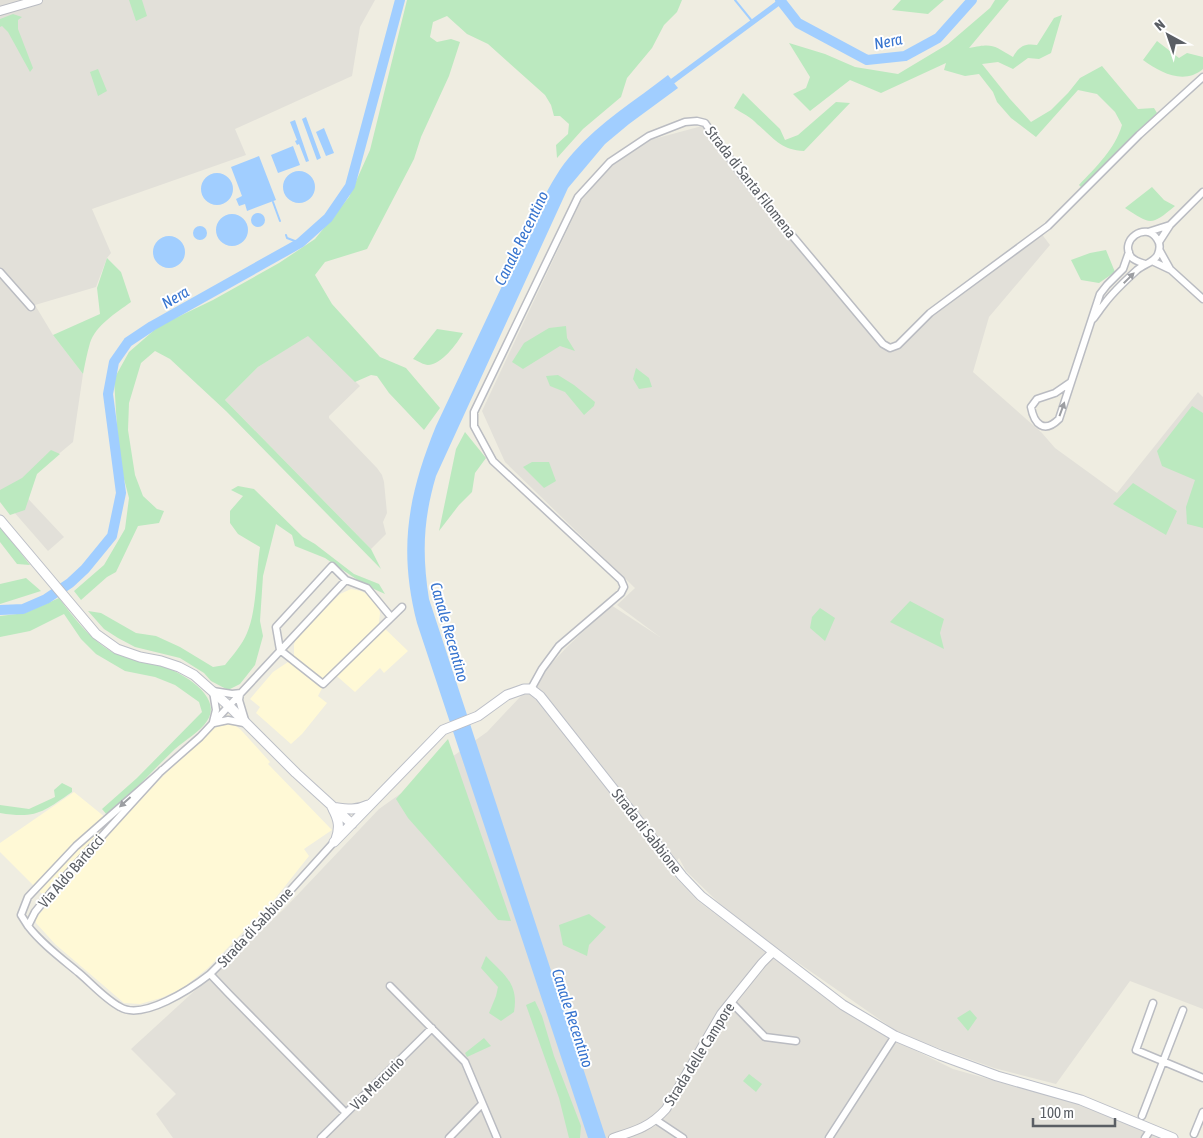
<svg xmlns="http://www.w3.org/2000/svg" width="1203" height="1138" font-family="'Asap Condensed',sans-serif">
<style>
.commercial{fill:#fff9d6}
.industrial{fill:#e2e0d9}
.green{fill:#bbe9bf}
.water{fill:#a1ceff}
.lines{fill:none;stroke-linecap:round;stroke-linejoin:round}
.stream{stroke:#a1ceff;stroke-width:2}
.canal{stroke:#a1ceff;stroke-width:5.5}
.river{stroke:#a1ceff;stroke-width:10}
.minor-casing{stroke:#babcc2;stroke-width:9}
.tertiary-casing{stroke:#babcc2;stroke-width:10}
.secondary-casing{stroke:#bcbfc7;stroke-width:11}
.minor{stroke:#fff;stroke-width:6}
.tertiary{stroke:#fff;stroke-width:8}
.secondary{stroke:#fff;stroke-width:9}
.oneway{fill:#9c9ea2}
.labels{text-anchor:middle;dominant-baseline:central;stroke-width:4;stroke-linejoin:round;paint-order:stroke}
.street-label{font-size:15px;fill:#5a5e64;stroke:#fff}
.water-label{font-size:16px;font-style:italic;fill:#3774cf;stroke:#fff}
</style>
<rect width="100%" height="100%" fill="#efede1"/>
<path class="commercial" d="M351 589 361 591 373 597 378 604 380 613 379 623 408 651 384 673 380 668 355 692 331 671 318 696 327 703 302 734 291 744 256 713 260 707 250 699 273 672 294 658V644L298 635 340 594Z
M231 722 241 730 270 762 268 764 332 830 304 849 309 856 274 900 208 968 183 988 161 998 140 1004 124 1003 55 944 36 923V918L50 902 0 852V843L74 792 116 826 166 773 216 727 224 723Z"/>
<path class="industrial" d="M0 0H375L360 27 352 76 235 129 246 155 92 209 111 253 107 258 96 287 35 305 53 335 83 374 73 442 18 488 64 537 48 551 0 496Z
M702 126 793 243 893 351 934 314 1041 233 1050 245 989 317 973 372 1042 433 1055 448 1117 493 1198 392 1203 397V1009L1130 981 1056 1084 994 1068 902 1035 774 946 720 904 686 871 679 858 669 871 698 901 837 1006 886 1036 953 1069 1078 1104 1161 1138H173L156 1114 176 1094 131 1049 284 909 379 809 487 732 567 647 611 605 660 637 617 605 635 588 505 462 482 411 581 201 611 165 650 140Z
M308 335 360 386 329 416V418L377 468 382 475 384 482 387 513 383 522 386 534 371 549 225 400 258 367Z"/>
<path class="green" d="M129 0H142L147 16 136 21Z
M407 0H682L677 12 664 25 652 48 627 78 621 97 583 129 557 158 556 145 568 134 569 124 560 116H554L551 105 545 95 488 44 467 34 447 16 433 22 430 37 437 42 451 39 460 42 449 76 421 137 414 159 367 249 325 262 315 275 332 304 380 357 406 368 440 408 424 430 389 393 377 376 371 375 355 382 308 336 258 367 225 400 371 549 381 569 226 411 170 359 155 351 141 363 129 403 128 430 135 475 143 496 157 509 164 511 159 523 138 526 116 572 107 577 81 600 74 591 104 565 125 529 129 498 119 460 114 379 129 352 159 326 213 300 279 263 315 239 349 197 370 150Z
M901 0H944L928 14 892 10Z
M995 0H1009L969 48C993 43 993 45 1013 57 1019 46 1025 43 1037 45L1054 18 1062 15 1051 53 1039 59 1028 58 1013 69 998 62 982 64 1010 99 1031 122 1051 110 1068 93 1080 78 1102 66 1138 109 1154 108 1157 113C1132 136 1108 165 1084 190L1079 185C1096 167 1115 149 1122 125L1115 112 1097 94 1078 90 1036 137 1011 118 997 102 993 92 979 74 965 76 944 70 946 63 881 93 850 80 810 111 793 94 806 88 810 77 789 43 825 54 855 67 898 74 948 44 990 8Z
M13 14 22 17 18 20V29L33 68 30 72 8 32 2 26 0 27V19Z
M1157 41 1179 58 1187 53 1203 57V69C1184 85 1161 73 1143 60Z
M98 69 107 91 98 96 90 72Z
M743 93 780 129 785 140 798 135 836 102 850 103 804 151C780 150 774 138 757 124 751 117 742 113 734 108Z
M1152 187 1164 200 1175 206C1151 226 1151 225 1125 208Z
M1106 250 1115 272 1099 283 1081 280 1071 260 1090 253Z
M107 258 121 272 131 302C116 313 96 325 90 343 87 353 85 364 83 374L53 335 100 314 97 288Z
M566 326 567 338 575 351 560 346 523 369 512 362 524 343 549 328Z
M437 329 463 333C457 344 441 365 428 365 424 365 418 361 413 359Z
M636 368 649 378 652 387 639 389 633 379Z
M558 375 574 385 595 402 594 406 584 415 565 392 550 386 546 376Z
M1192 406 1203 413V528L1187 524 1186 507 1195 480 1162 466 1157 451Z
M465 432 486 458 475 473 472 492 459 505 439 531 456 449Z
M51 450 60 454 37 474 25 510 10 515 0 502V490L22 478Z
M532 462H549L556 481 544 488 523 467Z
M1133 483 1177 511 1166 535 1113 504Z
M238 486 254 489 303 537 315 544 354 574 379 584 385 594 365 585 325 558 295 546 292 535 276 524 263 576 260 621 263 636 255 665 240 684 228 690 211 681 204 673 180 658 135 647 118 638 104 629 88 611 101 613 136 633 156 636 180 647 213 667 225 665C233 655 242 645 247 633 257 610 256 573 260 547L238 534 230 523V511L243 496 231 490Z
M0 526 30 565 17 564 0 542Z
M26 578 41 591 0 604V584Z
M59 598C73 617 91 640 112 652 127 659 141 660 156 664 176 669 225 695 207 721 200 732 185 740 175 749 152 771 132 794 107 815L102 809 137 778 202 712 199 702 175 685 155 677 125 671 96 654 81 639 64 614 30 631 0 637V616L25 613Z
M910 601 944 619 940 633 944 649 890 622Z
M820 608 835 618 825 641 810 628 812 617Z
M448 739 511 921 498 920 408 818 396 799Z
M62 783 72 788V792C43 812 36 819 0 813V805L29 809 55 797 54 790Z
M589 914 606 927 589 945 587 956 563 945 559 925Z
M486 956C504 975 519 983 514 1012L501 1021 489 1013 496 996 498 987 481 968Z
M535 1001 542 1016 554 1056 581 1126 580 1138H569L559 1098 526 1005Z
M970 1010 977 1018 968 1031 957 1018Z
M484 1038 491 1046 467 1057 465 1053Z
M749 1074 762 1084 756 1092 743 1081Z"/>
<path class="water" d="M668 75 671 79 668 84 674 83 678 88 629 124 605 144 568 188 436 476C423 520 422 554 429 599L606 1138H588L417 623C398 549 408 495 436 426L542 201C551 184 560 167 573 153 600 122 636 100 668 75Z
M306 117 321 158 317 160 302 119Z
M295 120 309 161 306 162 299 144 297 145 295 141 297 140 290 122Z
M324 128 334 153 326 156 316 132Z
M293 146 300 165 278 173 271 155Z
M259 156 276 200 247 211 245 204 239 206 236 199 242 196 231 167Z
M283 187a16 16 0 1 1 32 0a16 16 0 1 1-32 0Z
M201 189a16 16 0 1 1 32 0a16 16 0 1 1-32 0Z
M251 220a7 7 0 1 1 14 0a7 7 0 1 1-14 0Z
M216 230a16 16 0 1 1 32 0a16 16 0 1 1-32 0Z
M193 233a7 7 0 1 1 14 0a7 7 0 1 1-14 0Z
M153 252a16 16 0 1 1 32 0a16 16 0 1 1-32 0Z"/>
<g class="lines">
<path class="stream" d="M735 0 752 21
M273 202 280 221
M286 235 287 238 300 243"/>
<path class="canal" d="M662 89 781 1"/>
<path class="river" d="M780 0 798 23 867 60 905 56 938 38 972 0
M0 610 23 609 46 599 70 583 85 569 112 536 121 493 108 394 114 362 128 342 152 326 300 243 328 218 350 186 400 0"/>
<defs>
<path id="minor" d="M1148 232 1170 225
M1159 242 1170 225 1203 192
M1160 251 1170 269
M1152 261 1171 270 1203 299
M0 272 31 307
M1093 319C1097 314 1101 308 1105 303 1114 291 1126 280 1137 270 1144 264 1155 262 1158 254 1160 249 1160 243 1157 239 1146 221 1119 240 1131 257 1135 261 1139 262 1145 264
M1071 382 1055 393 1037 399 1031 407C1034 424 1044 434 1059 419L1100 294 1107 285 1123 269 1129 252
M391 617 367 588 346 580 332 566 276 627 280 650 323 684 402 607
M531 689 542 669 559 646 621 593 624 587 621 580 493 461 474 426V412L578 197 610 162 649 136 685 122 697 121 705 123 743 177 883 344 890 348 898 345 930 313 1048 226 1139 135 1203 77
M240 694 239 700 245 720
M213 722 216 710 213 691 232 694 241 693
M214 723 228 720 244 723
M162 770 52 891 35 912 28 926 21 915 28 897 76 846 200 737 346 580
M334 842 260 924 210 974 229 994 346 1113
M28 926C42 944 61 958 79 973 92 984 105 999 120 1007 143 1021 192 988 210 974
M390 986 465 1062 497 1138
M731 1002 765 1037 796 1041
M1153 1003 1136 1050 1203 1078
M1142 1116 1183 1010
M656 1120 683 1138
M1194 1134 1203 1112
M321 1138 432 1028
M449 1138 482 1104
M829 1138 895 1036
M1145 1138 1151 1129"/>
<path id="tertiary" d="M0 11 38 0
M613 1138C635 1131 650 1127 666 1109L721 1014 762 963 773 952"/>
<path id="secondary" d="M0 520 96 634 117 649 140 657 161 661 179 667 194 675 229 706 296 773 352 824
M332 807C346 809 356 811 368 805
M333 809C339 820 340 828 336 839
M334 842 443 730 478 716 507 695 524 689H531L540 696 682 876 701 896 843 1005 895 1036 940 1055 997 1076 1081 1100 1173 1138"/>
</defs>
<use href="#minor" class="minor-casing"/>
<use href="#tertiary" class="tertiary-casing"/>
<use href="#secondary" class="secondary-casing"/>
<use href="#minor" class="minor"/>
<use href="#tertiary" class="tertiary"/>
<use href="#secondary" class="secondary"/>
</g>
<defs><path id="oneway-solid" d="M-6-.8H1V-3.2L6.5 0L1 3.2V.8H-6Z" transform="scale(1.25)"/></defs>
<g class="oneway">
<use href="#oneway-solid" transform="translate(1129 278) rotate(-45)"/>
<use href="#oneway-solid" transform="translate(1062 409) rotate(-70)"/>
<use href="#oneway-solid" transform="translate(125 802) rotate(138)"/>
</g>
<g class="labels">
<g class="street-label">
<text transform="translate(751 182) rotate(52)">Strada di Santa Filomena</text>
<text transform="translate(647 831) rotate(52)">Strada di Sabbione</text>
<text transform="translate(71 871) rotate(-49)">Via Aldo Bartocci</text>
<text transform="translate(255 927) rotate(-47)">Strada di Sabbione</text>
<text transform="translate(699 1054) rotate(-58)">Strada delle Campore</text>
<text transform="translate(377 1083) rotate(-45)">Via Mercurio</text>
</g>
<g class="water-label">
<text transform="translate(888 41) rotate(-11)">Nera</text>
<text transform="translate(521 238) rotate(-64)">Canale Recentino</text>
<text transform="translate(175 297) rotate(-30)">Nera</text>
<text transform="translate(450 632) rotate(74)">Canale Recentino</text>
<text transform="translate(573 1018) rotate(72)">Canale Recentino</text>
</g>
</g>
<g transform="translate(1168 35) rotate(320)" stroke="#ffffff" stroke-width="4" paint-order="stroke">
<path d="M0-4L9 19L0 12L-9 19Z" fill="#5a5e64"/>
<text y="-8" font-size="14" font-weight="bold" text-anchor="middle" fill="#5a5e64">N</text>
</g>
<path d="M1033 1118v8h82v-8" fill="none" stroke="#5a5e64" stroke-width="2.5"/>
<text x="1040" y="1118" font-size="15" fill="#5a5e64" stroke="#ffffff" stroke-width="4" paint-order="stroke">100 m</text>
</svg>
